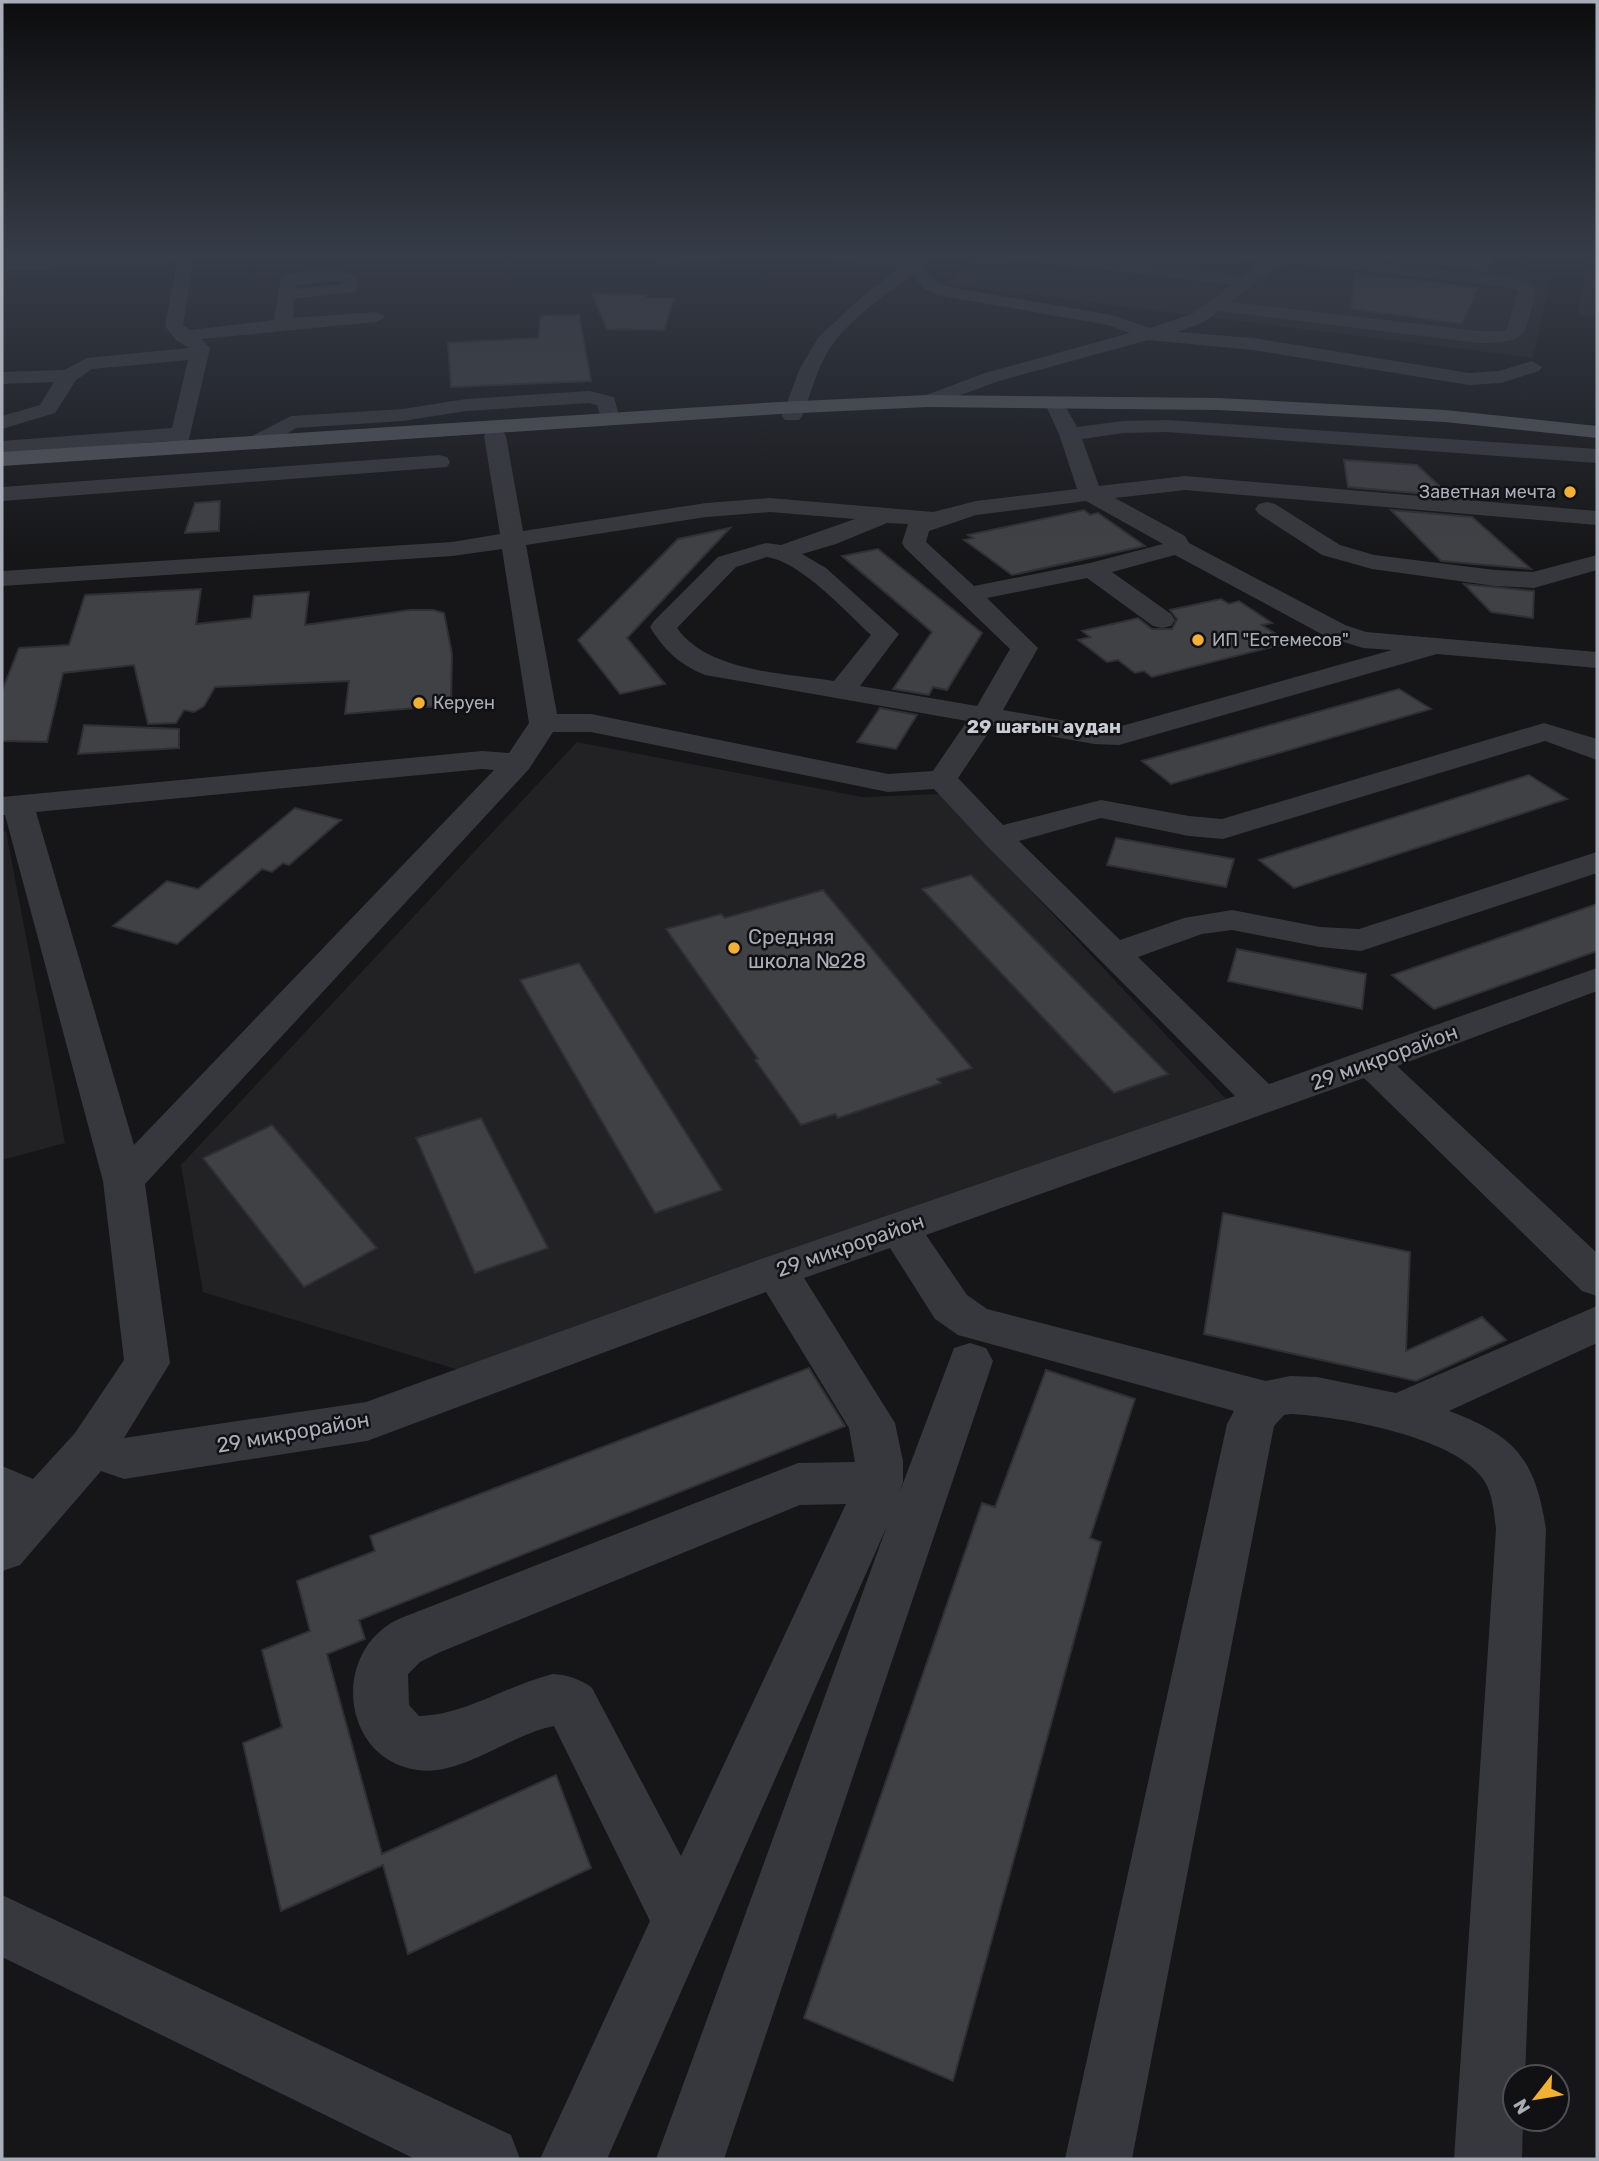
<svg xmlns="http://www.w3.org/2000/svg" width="1599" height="2161" font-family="Rubik,sans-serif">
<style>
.built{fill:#222225}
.building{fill:#404145;stroke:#303034;stroke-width:2}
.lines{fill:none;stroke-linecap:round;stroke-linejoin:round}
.minor{fill:#37383d;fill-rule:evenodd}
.major{fill:#53555c;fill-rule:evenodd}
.poi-dot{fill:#f2b134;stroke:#111113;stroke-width:2.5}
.labels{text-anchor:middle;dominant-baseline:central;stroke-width:5;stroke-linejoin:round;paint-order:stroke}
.far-poi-label{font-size:18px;fill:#a8adb8;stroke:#111113;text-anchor:start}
.far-neighbourhood-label{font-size:19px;font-weight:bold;fill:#c9ccd4;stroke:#111113}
.poi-label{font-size:21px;fill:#a8adb8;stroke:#111113;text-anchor:start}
.street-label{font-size:21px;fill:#a8adb8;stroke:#111113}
</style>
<rect width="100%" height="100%" fill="#161618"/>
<path class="built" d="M982 253H1365L1551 275 1533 358 947 284Z
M1592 253H1597V318L1578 315 1586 268Z
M577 742 862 797 940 794 1226 1099 459 1370 203 1292 181 1165Z
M6 831 65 1143 2 1160V832Z"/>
<path class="building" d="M1355 253H1495L1486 272 1354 257Z
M1354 273 1479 287 1462 324 1351 309Z
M592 294 646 295 645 298H674L664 330 607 329Z
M579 315 591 381 451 387 448 343 538 338 541 316Z
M1344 460 1417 465 1450 496 1348 487Z
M220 501 219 531 185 533 195 503Z
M1084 510 1090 515 1098 513 1145 546 1012 575 964 540 973 538 968 535Z
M1391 510 1472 517 1531 569 1441 561Z
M730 528 627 638 665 684 620 694 578 640 678 539Z
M878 549 982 633 947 690 933 687 929 695 893 689 932 632 842 556Z
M1464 584 1534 591 1533 618 1491 612Z
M201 589 196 624 251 618 254 596 309 592 305 625 410 610H433L444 613 452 654 451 705 345 714 349 681 215 687 204 706 194 712 184 710 176 723 148 724 134 665 63 673 47 742 2 741V691L19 648 69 645 85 595Z
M1221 599 1229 604 1239 601 1272 623 1262 625 1282 638 1273 640 1280 645 1152 677 1144 671 1135 673 1118 660 1107 662 1078 640 1090 637 1082 631 1138 618 1152 629H1172L1177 619 1170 610Z
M1399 689 1431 709 1171 784 1142 761Z
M880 708 917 715 896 749 857 742Z
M84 725 179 729V748L78 754Z
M1529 775 1567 799 1294 888 1259 860Z
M295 808 341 820 289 865 283 863 272 872 262 869 177 944 113 926 167 881 198 889Z
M1116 838 1234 859 1226 887 1107 865Z
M971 875 1168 1074 1114 1093 922 889Z
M823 890 972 1068 937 1079 941 1083 838 1118 835 1114 801 1125 755 1060 758 1059 666 929 721 914 725 918Z
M1597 904V951L1434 1009 1392 975Z
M1237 949 1366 974 1362 1009 1228 981Z
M579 963 659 1090 722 1190 655 1213 520 980Z
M481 1118 548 1248 475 1273 416 1138Z
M272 1125 377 1248 304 1287 203 1158Z
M1223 1213 1410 1252 1406 1351 1482 1317 1506 1340 1416 1381 1204 1334Z
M809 1368 845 1426 359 1620 365 1639 327 1654 382 1854 556 1775 591 1868 408 1954 383 1865 281 1911 243 1743 282 1727 262 1650 310 1631 297 1581 375 1551 370 1536Z
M1046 1370 1135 1399 1090 1538 1101 1542 953 2081 804 2018 982 1503 995 1507Z"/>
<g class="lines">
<path class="minor" d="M162 253H189L194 257 183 325 190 330 274 320 281 276C297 272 347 266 358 278L355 292 294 299 293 318 376 312 385 317 376 322 201 339 210 348 186 452H170L167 447 168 441 2 454V441L172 428 188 360 92 369 76 380 55 413 2 429V416L40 405 54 382 2 384V372L64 370 87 358 189 348 176 340 165 326 177 262 2 271V261ZM340 281V284L295 289V285Z
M674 253H745L737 258 659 264 651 259 653 255Z
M815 253H859L909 259 918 253H930L932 256 922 266 935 280 948 287 1112 315 1150 328 1192 314 1231 285 1009 258 1001 253H1050L1243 276 1264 260 1240 257 1238 253H1290L1511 277 1533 285 1536 289C1524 335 1531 343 1479 343L1219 311 1204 322 1178 332 1253 338 1469 373 1499 371 1532 361 1542 367 1539 371 1501 383 1469 385 1253 350 1148 340 999 381 928 407 921 405 918 401 921 397 985 373 1130 333 1108 325 937 295 923 288 912 274C884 297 847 320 828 351 816 371 811 394 802 416L799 420H785L782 416 800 368 818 338 854 304 898 268 823 258ZM1283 262 1507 287 1518 291 1507 329 1504 331H1479L1231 302Z
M589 391 614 397 620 419 617 423H603L597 405 589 403 466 411 403 421 296 428 266 447H250L247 442 250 437 291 416 403 409 466 399Z
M1057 402 1064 404 1077 427 1123 421 1167 420 1597 449V463L1167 432 1123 433 1082 439 1099 486 1185 476 1597 511V525L1185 490 1115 498 1185 536 1189 543 1345 625 1366 632 1597 652V668L1437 654 1119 745 1094 744 993 726 958 778 1003 825 1101 800 1189 816 1222 819 1544 723 1597 739V760L1545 741 1223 839 1189 836 1101 818 1019 841 1120 940 1184 918 1232 910 1320 927 1359 929 1597 852V873L1361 951 1320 947 1232 930 1202 934 1138 957 1269 1084 1597 968V991L1397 1066 1597 1253V1296L1582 1291 1364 1078 926 1235 967 1295 987 1309 1266 1381 1290 1376 1317 1377 1396 1393 1597 1306V1343L1449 1411C1516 1436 1535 1459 1546 1529L1525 2077H1515V2119H1523L1522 2159H1454L1496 1529C1494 1514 1493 1495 1485 1482 1459 1437 1338 1416 1290 1414L1284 1415 1274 1426 1132 2159H1065L1227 1424 1234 1411 958 1335 935 1319 890 1248 804 1278 895 1423 903 1461V1482L899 1494 954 1348 970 1343 986 1348 993 1361 724 2159H656L887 1526 607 2159H540L650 1921 554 1726C511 1734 461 1777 417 1770 340 1759 330 1649 401 1618L798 1463 855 1462 849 1428 766 1292 367 1441 124 1479 101 1471 20 1565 2 1571V1466L33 1479 75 1433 124 1360 103 1181 5 815H2V797L482 751 509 753 529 723 502 549 452 556 2 586V571L452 542 500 534 484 436 487 431H503L506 436 523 531 706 503 770 498 933 512 976 501 1077 489 1059 434 1047 408 1050 404ZM1086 501 1163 544 1090 563 974 586 926 542 929 531 976 515ZM770 512 855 519 781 545 766 543 718 557 654 621 650 627C664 650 680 665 705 675L967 721 933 771 888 774 591 714H557L526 545 706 517ZM887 523 908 524 902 543 905 548 1010 649 977 706 860 686 899 634 826 568 802 554 836 544ZM1175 555 1327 637 1363 648 1392 650 1118 727 1094 726 1003 710 1038 648 987 598 1087 578 1153 626 1162 628 1171 626 1175 620 1171 614 1112 572ZM767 557C801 562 846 612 871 635L834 681C784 673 708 672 677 628L736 567ZM553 732H591L888 792 934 789 986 845 1235 1096 761 1259 366 1402 124 1438 170 1363 145 1184 529 769ZM482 769 494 770 134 1145 36 812ZM846 1504 681 1856 592 1688C581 1679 567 1675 553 1674 507 1685 466 1715 419 1716L409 1705 408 1674 420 1662 438 1653 800 1505Z
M439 455 447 457 450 462 447 467 2 501V487Z
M1267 502 1275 504 1340 545 1374 555 1495 570 1533 572 1597 555V570L1534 588 1495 586 1372 569 1322 555 1259 514 1255 509 1259 504Z
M2 1895 511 2135 520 2159H415L2 1957Z"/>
<path class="major" d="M928 395 1218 398 1445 410 1597 426V438L1445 422 1218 410 928 407 779 414 2 466V452L779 402Z"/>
</g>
<linearGradient id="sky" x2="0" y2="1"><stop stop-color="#0c0c0d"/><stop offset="0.46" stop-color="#363c48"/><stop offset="1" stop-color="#363c48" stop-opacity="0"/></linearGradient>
<rect width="1599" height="555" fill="url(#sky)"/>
<g class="poi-dot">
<circle cx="1570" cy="492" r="7"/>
<circle cx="1198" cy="640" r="7"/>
<circle cx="419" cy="703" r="7"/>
<circle cx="734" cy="948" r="7"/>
</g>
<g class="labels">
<g class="far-poi-label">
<text x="1556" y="492" text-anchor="end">Заветная мечта</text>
<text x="1212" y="640">ИП "Естемесов"</text>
<text x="433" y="703">Керуен</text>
</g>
<g class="far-neighbourhood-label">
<text x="1044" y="726">29 шағын аудан</text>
</g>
<g class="poi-label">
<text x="748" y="936">Средняя<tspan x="748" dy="24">школа №28</tspan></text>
</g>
<g class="street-label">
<text transform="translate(1384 1057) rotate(-20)">29 микрорайон</text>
<text transform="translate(850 1245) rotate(-19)">29 микрорайон</text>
<text transform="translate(293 1432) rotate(-10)">29 микрорайон</text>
</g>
</g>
<rect width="1599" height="2161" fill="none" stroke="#a8adb8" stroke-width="7"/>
<g transform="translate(1536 2098) rotate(239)"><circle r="33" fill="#111113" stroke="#4d4f55" stroke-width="2"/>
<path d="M0-5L12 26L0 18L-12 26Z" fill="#f2b134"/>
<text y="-10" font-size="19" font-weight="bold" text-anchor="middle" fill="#a8adb8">N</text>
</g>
</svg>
